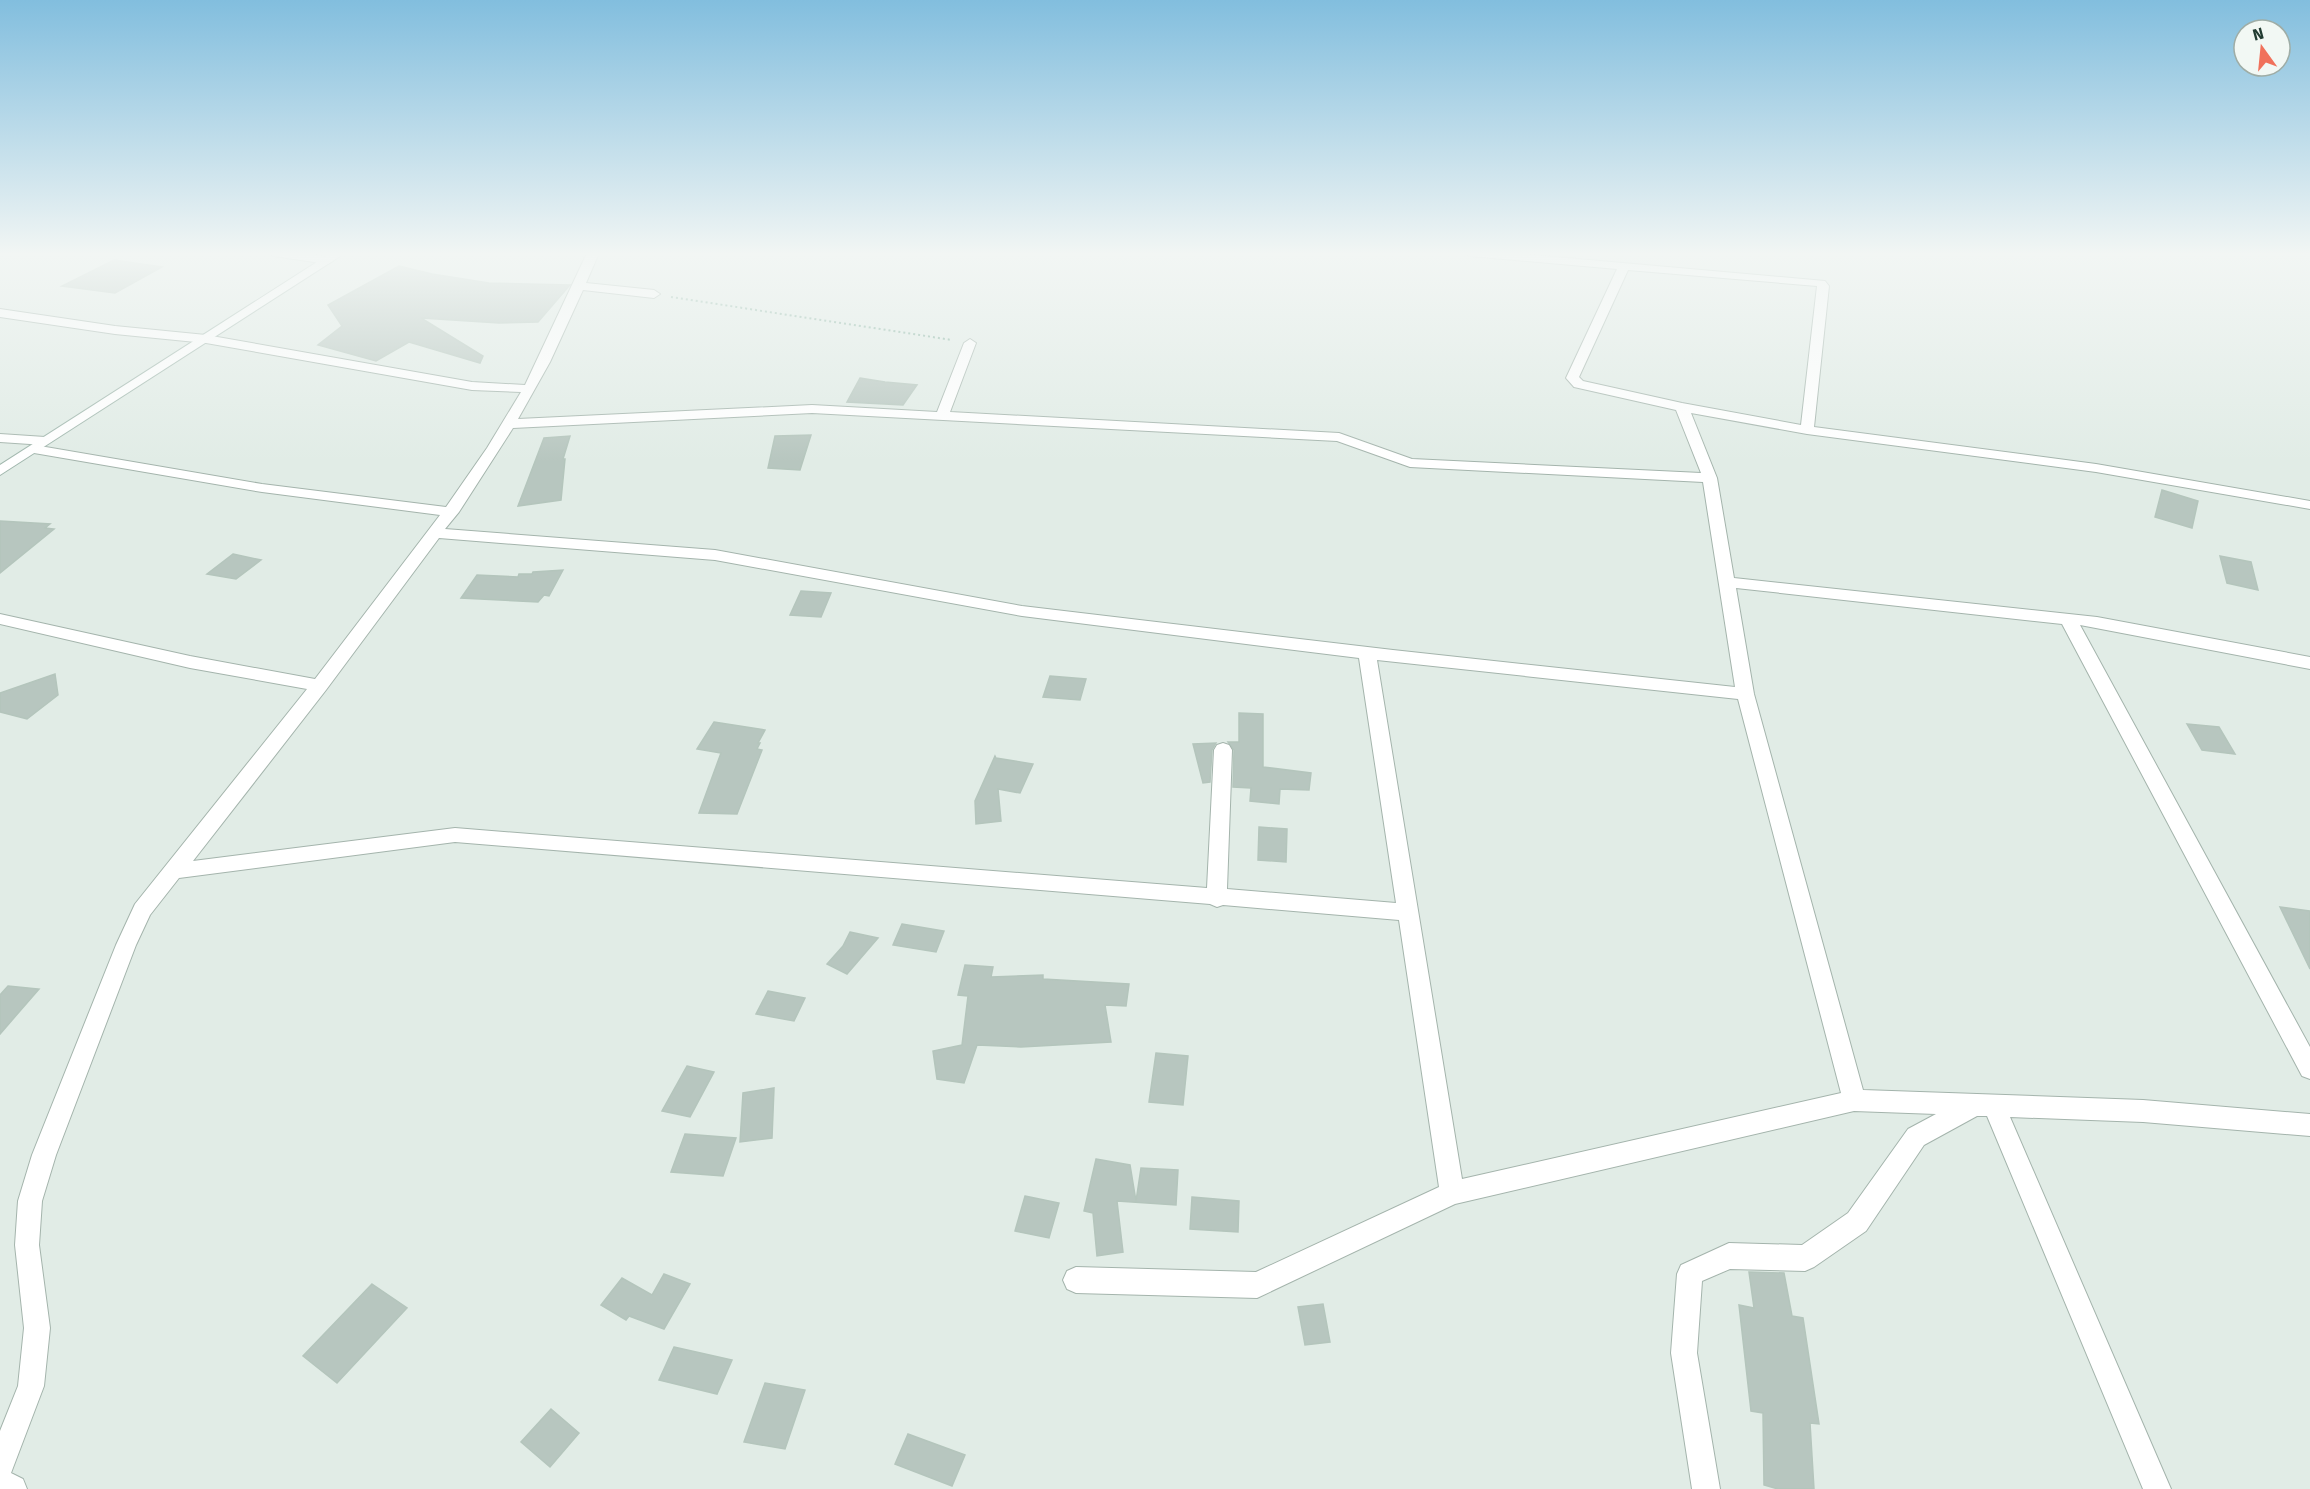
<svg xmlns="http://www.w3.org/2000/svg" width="2310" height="1489" font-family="'Fira Sans',sans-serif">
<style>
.building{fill:#b7c6bf;stroke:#b4c5bc;stroke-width:1.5}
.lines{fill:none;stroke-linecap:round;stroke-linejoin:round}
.street-casing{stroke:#a4b4ac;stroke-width:2}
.secondary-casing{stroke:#a0b7ad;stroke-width:2}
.path{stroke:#82af9c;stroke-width:2;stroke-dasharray:2 3;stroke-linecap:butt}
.street{fill:#fff;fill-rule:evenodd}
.secondary{fill:#fff;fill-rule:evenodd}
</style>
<rect width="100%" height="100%" fill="#e1ece6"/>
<path class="building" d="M114 260 162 267 115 293 62 286Z
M399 266 432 274 489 283 570 285 538 322 499 323 421 318 483 356 480 363 409 342 376 361 318 345 342 326 328 305Z
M860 378 885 382 917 385 903 405 847 402Z
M811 435 800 470 768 468 775 436Z
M570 436 563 459H565L561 500 518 506 544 438Z
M2162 490 2198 501 2192 528 2155 517Z
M0 521 50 524 45 528 54 529 0 573Z
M233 554 261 560 236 579 207 574Z
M2220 556 2251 562 2258 590 2227 583Z
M563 570 549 596 544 595 538 602 461 598 477 575 518 577 519 574H532L533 572Z
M801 591 831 593 821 617 790 615Z
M55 674 58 695 27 719 0 712V693Z
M1050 676 1086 679 1080 700 1043 697Z
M1239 713 1263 714V767L1311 773 1309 790 1280 789 1279 804 1250 801 1251 788 1233 787 1234 750 1228 742H1239Z
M714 722 765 730 758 743H760L757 749 762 750 737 814 699 813 721 753 697 749Z
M2187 724 2219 727 2235 754 2202 750Z
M1216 743 1212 750 1210 782 1203 783 1193 744Z
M995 756 996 758 1033 764 1020 793 998 789 1001 821 976 824 975 801Z
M1259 827 1287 829 1286 862 1258 860Z
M2280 907 2310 911V969Z
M902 924 944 931 936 952 893 945Z
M850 932 878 938 847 974 827 964 843 946Z
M965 965 993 967 991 977 1043 975V979L1129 984 1126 1006 1105 1005 1111 1042 1021 1047 977 1045 964 1083 937 1079 933 1051 962 1045 968 996 958 995Z
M8 986 39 989 0 1034V995Z
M768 991 805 998 794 1021 756 1014Z
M1156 1053 1188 1056 1183 1105 1149 1102Z
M687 1066 714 1072 690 1117 662 1111Z
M774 1088 772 1138 740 1142 743 1093Z
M685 1134 736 1138 723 1176 671 1172Z
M1096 1159 1130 1165 1136 1201 1141 1168 1178 1170 1176 1205 1117 1201 1123 1252 1097 1256 1093 1213 1084 1211Z
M1025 1196 1059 1203 1049 1238 1015 1231Z
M1192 1197 1239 1201 1238 1232 1190 1229Z
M1749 1272 1784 1273 1792 1316 1803 1318 1819 1424 1810 1423 1814 1489H1778L1764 1485 1763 1413 1751 1411 1739 1305 1754 1308Z
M664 1274 690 1284 664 1329 629 1316 626 1320 601 1305 622 1278 652 1295Z
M372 1284 407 1308 337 1383 303 1356Z
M1323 1304 1330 1342 1305 1345 1298 1307Z
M674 1347 732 1360 717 1394 659 1380Z
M765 1383 805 1390 785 1449 744 1442Z
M551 1409 579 1433 550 1467 521 1442Z
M908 1434 965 1455 952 1486 895 1464Z"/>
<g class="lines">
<defs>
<path id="street" d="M268 253C285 253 320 251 333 261L327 264 274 256Z
M587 253H599L586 283 654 290 660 294 654 298 583 290 550 362 518 419 812 405 937 412 964 343 970 339 976 343 950 412 1339 433 1412 459 1701 473 1676 410 1574 387 1566 378 1617 269 1470 256 1464 253H1511L1825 281 1829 286 1814 427 2096 464 2310 501V509L2096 472 1807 434 1691 413 1717 478 1734 578 2097 617 2310 657V669L2080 625 2310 1047V1079L2302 1076 2062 624 1736 588 1754 694 1863 1090 2143 1100 2310 1114V1136L2143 1122 2010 1117 2171 1489H2143L1987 1116H1977L1924 1145 1866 1231 1814 1267 1805 1271 1730 1269 1702 1281 1697 1353 1720 1489H1692L1671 1353 1677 1274 1681 1265 1729 1243 1802 1245 1848 1213 1908 1129 1936 1114 1854 1111 1455 1204 1257 1298 1076 1293 1067 1289 1063 1280 1067 1271 1076 1267 1256 1272 1439 1187 1399 920 1223 905 1217 907 1210 904 455 842 179 878 150 915 136 945 56 1155 42 1201 39 1245 50 1328 44 1386 11 1473 23 1479 27 1489H0V1431L18 1386 24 1328 15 1245 18 1201 32 1155 116 945 135 904 307 689 190 668 0 624V614L190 656 315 679 440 515 262 492 34 453 27 449 34 445 262 484 446 507 487 448 521 392 472 390 206 343 115 334 0 317V309L115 326 206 335 472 382 525 385ZM1628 270 1817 286 1801 425 1682 403 1583 381 1579 377ZM812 413 1337 441 1410 467 1703 482 1735 687 1393 650 1022 606 715 550 445 529 459 512 513 428ZM439 538 715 560 1022 616 1359 658 1396 903 1227 889 1232 750 1229 745 1223 743 1217 745 1214 750 1207 888 455 828 193 861 326 690ZM1377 660 1738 699 1841 1093 1462 1179Z
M0 434 45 437 52 441 45 445 0 442Z"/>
<path id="secondary" d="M331 253H345L0 475V465Z"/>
</defs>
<use href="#street" class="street-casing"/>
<use href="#secondary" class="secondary-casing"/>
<path class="path" d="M671 297 952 340"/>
<use href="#street" class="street"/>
<use href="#secondary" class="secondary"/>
</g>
<linearGradient id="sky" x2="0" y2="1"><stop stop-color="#82bede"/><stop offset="0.55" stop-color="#f2f6f4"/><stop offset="1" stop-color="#f2f6f4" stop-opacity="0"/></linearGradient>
<rect width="2310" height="462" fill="url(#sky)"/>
<g transform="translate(2262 48) rotate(345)"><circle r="28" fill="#f2f8f4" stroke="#9fada6" stroke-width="1.5"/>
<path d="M0-4.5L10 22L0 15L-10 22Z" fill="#f0715b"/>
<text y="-9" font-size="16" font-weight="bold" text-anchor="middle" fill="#223c32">N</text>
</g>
</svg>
